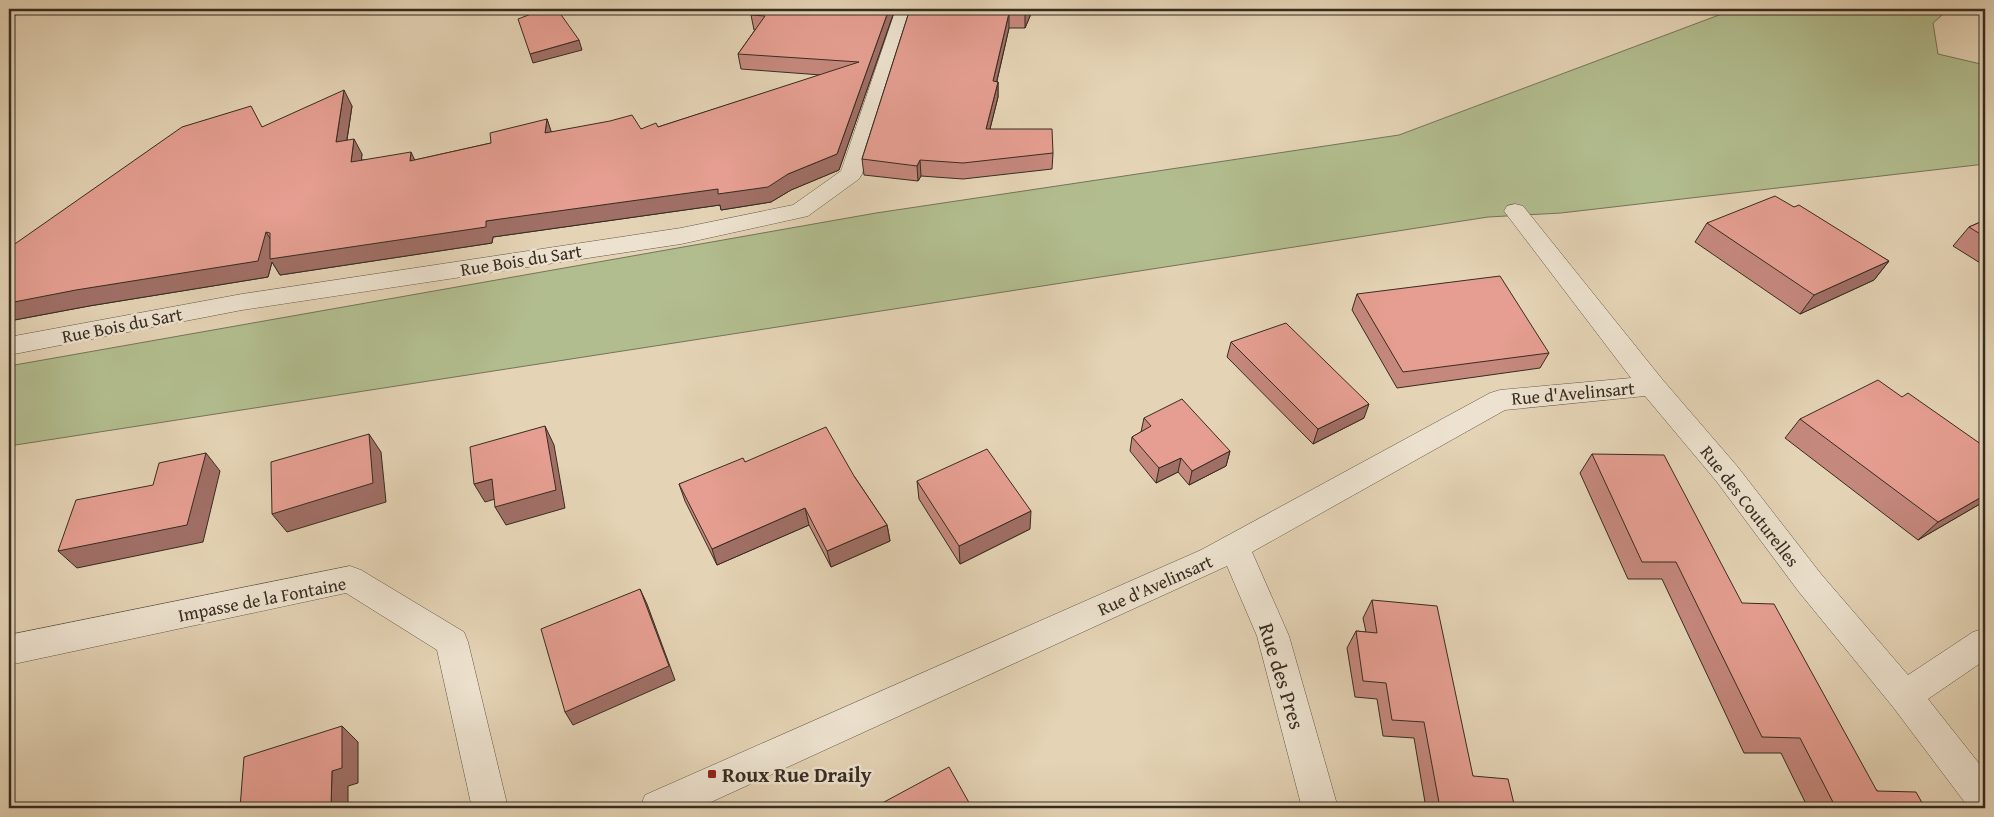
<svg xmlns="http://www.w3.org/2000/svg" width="1994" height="817" font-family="'Gentium Book Plus',serif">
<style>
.green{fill:#b2bd8f;stroke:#747458}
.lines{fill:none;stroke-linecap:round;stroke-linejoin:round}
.minor-casing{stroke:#625645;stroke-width:1}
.minor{fill:#ede2cf;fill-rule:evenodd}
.wall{fill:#c5887d;stroke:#372c20}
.shaded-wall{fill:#a06f66;stroke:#372c20}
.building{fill:#e59e91;stroke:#372c20}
.poi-dot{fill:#8f2418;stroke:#ede2cf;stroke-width:2}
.labels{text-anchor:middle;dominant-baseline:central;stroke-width:5;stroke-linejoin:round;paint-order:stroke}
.street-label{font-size:18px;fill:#372c20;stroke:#ede2cf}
.near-street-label{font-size:21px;fill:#372c20;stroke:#ede2cf}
.near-poi-label{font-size:21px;font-weight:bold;fill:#372c20;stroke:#ede2cf;text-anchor:start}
</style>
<rect width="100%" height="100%" fill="#e4d3b5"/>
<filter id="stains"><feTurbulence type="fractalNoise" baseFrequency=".004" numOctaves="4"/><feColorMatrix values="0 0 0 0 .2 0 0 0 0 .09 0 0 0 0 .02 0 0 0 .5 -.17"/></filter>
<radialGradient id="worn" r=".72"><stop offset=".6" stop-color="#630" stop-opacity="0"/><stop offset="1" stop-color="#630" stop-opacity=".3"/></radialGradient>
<path class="green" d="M1735 9H1949L1933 23 1938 54 1985 65V164L1561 213 1488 217 9 446V366L876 213 1399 135Z"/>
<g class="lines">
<defs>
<path id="minor" d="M896 9H914L862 174 859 179 808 216 681 244 242 310 9 355V337L242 294 681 228 793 205 841 171Z
M1515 204 1523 206 1662 379 1737 466 1821 574 1908 675 1973 632 1985 628V660L1928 699 1985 771V808H1969L1893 707 1799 592 1717 482 1645 396 1505 410 1252 552 1289 636 1338 808H1302L1257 636 1227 566 698 808H640L645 795 1201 550 1490 393 1500 390 1631 378 1504 211 1507 206Z
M350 566 361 570 464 632 468 642 508 808H472L437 650 346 593 9 665V635Z"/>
</defs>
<use href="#minor" class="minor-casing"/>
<use href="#minor" class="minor"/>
</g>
<path class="wall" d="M755 9H895L839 170 791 190 771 202 721 210 720 205 493 237 492 243 280 275 272 262 268 277 89 306 9 321V248L263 127 352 106 347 140 362 154 361 160H415L491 143 547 119 551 132 641 129 658 127 821 75 741 69 738 54 755 30H754L751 15Z
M910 9H1033L1025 28H1009L997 81 998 82V97L990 129 1053 153 1052 169 963 179 921 176 918 181 864 175 862 159Z
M1794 207 1889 261 1874 280 1800 314 1695 242 1707 223Z
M1985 220V266L1953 246 1969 227Z
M1357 294 1549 353 1540 368 1397 388 1352 310Z
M1231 342 1364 418 1313 444 1227 357Z
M1902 397 1985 447V501L1918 540 1785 438 1800 419Z
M1144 418 1230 451 1226 466 1189 485 1178 472 1156 483 1130 451 1132 437 1141 432Z
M1592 454 1742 603 1877 791 1925 808H1808L1781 753H1744L1662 579H1628L1580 473Z
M745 462 854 476 887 525 890 541 831 567 809 525 717 565 685 501 679 484Z
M917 481 1030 529 960 564 919 499Z
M1372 600 1473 776 1515 808H1426L1414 738 1383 736 1377 699 1355 697 1347 648 1356 631 1366 632 1363 618Z"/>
<path class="shaded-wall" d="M9 9H34L9 17Z
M889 9H895L839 170 791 190 771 202 721 210 720 205 493 237 492 243 280 275 272 262 268 277 89 306 9 321V303L266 232 276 248 486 221 788 174 837 154Z
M1027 9H1033L1025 28V14Z
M1009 13V28L993 97V81Z
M579 40 582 50 533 63 530 54Z
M998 82V97L986 144V129Z
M344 90 352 106 344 158 336 142Z
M547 119 552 134 545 133Z
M354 139 362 154 360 178 351 162Z
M411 152 418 167 410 161Z
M920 160 921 176 918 181 917 166Z
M1889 261 1874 280 1800 314 1814 295Z
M1369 404 1364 418 1313 444 1318 429Z
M545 426 554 445 565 508 506 525 495 507Z
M369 434 381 452 386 502 287 532 272 514Z
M1230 451 1226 466 1189 485 1192 471Z
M206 453 220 471 203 542 77 568 58 551Z
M1181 458 1178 472 1156 483 1159 468Z
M492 479 502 497 485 502 474 484Z
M1985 495V501L1918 540 1938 522Z
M805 508 809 525 717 565 712 549Z
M1031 511 1030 529 960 564 959 546Z
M887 525 890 541 831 567 827 551Z
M640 589 647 604 675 680 573 725 565 712Z
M342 726 358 742V783L348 786V808H331L332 771Z"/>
<path class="building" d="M544 9H557L579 40 530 54 518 19Z
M755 9H889L837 154 788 174 768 187 718 194V189L486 221V227L270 259V233L266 232 258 261 76 290 9 303V248L182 127 251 106 262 127 344 90 336 142 354 139 351 162 411 152 410 161 491 143 490 133 547 119 545 133 610 121 632 115 641 129 656 123 658 127 859 62 738 54 765 16 751 15Z
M910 9H1027L1025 14 1009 13 993 81 998 82 986 129H1052L1053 153 963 163 920 160 917 166 862 159Z
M1775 196 1794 207 1799 205 1889 261 1814 295 1707 223Z
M1985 220V237L1969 227Z
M1500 276 1549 353 1403 372 1357 294Z
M1286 323 1369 404 1318 429 1231 342Z
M1878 380 1902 397 1908 393 1985 447V495L1938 522 1800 419Z
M1182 399 1230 451 1192 471 1181 458 1159 468 1132 437 1151 426 1144 418Z
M545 426 556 490 495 507 492 479 474 484 470 447Z
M826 427 854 476 887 525 827 551 805 508 712 549 679 484 743 458 745 462Z
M369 434 373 483 272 514 271 462Z
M987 449 1031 511 959 546 917 481Z
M206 453 187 525 58 551 76 500 153 485 159 463Z
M1592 454 1664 455 1742 603 1774 604 1877 791 1916 792 1925 808H1836L1800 738 1762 737 1676 562H1642Z
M640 589 669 666 565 712 541 629Z
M1372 600 1437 606 1473 776 1508 779 1515 808H1440L1424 722 1392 720 1386 683 1363 681 1356 631 1377 633Z
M342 726V768L332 771 331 808H240L244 757Z
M949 767 972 808H873Z"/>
<rect class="poi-dot" x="707" y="769" width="10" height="10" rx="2.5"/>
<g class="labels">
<g class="street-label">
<text transform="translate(521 260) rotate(-9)">Rue Bois du Sart</text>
<text transform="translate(122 325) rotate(-11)">Rue Bois du Sart</text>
<text transform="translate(1573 393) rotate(-5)">Rue d'Avelinsart</text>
<text transform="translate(1750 506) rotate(52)">Rue des Couturelles</text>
<text transform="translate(1155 585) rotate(-24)">Rue d'Avelinsart</text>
<text transform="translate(262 599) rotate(-11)">Impasse de la Fontaine</text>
</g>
<g class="near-street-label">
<text transform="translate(1282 676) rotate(73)">Rue des Pres</text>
</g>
<g class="near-poi-label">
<text x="722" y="774">Roux Rue Draily</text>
</g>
</g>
<rect width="1994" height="817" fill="none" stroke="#e4d3b5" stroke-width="30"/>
<rect x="10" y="10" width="1974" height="797" fill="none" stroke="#372c20" stroke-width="2.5"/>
<rect x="15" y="15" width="1964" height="787" fill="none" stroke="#372c20"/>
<rect width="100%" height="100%" filter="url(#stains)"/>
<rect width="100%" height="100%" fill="url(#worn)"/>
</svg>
